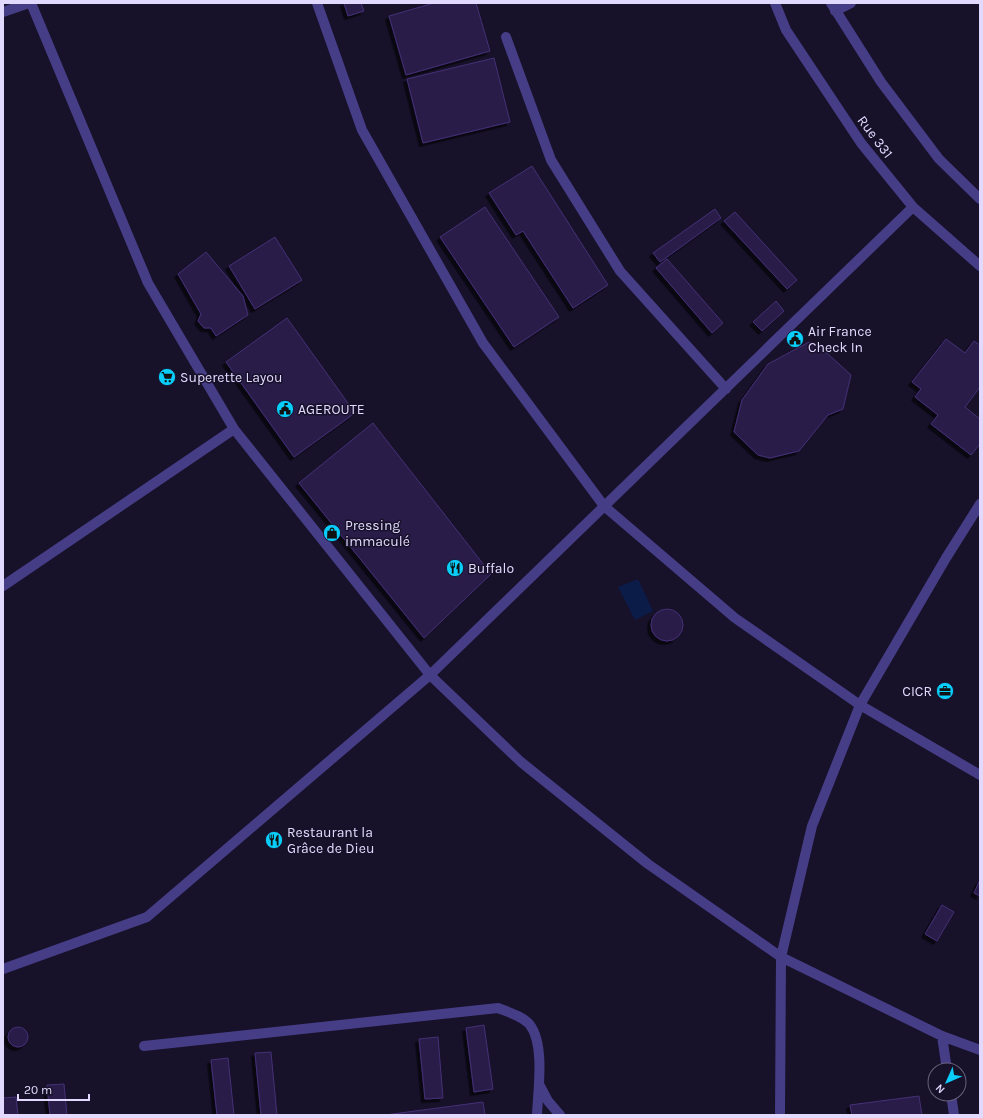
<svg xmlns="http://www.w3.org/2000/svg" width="983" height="1118" font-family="Karla,sans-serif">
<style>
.water{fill:#0c1c48}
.building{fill:#2a1d4a;stroke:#443076;filter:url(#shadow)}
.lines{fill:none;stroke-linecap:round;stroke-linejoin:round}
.minor{stroke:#463d87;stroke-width:10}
.labels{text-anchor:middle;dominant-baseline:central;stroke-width:3;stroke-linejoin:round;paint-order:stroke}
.street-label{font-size:14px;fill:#e1dafe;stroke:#171129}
.poi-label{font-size:14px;fill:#e1dafe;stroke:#171129;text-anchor:start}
</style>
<defs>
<filter id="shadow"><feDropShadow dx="-3.5" dy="3.5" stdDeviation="0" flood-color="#0009"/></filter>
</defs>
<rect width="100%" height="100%" fill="#171129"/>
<path class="water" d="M638 579 653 611 635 620 618 587Z"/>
<path class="building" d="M344 3H361L364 11 348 16Z
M434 3H476L490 51 406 75 389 16Z
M494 58 510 122 423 143 407 79Z
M532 166 608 285 573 308 523 231 516 235 489 193Z
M485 207 559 317 514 347 440 237Z
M715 209 721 218 660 262 653 253Z
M735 212 797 280 787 289 724 221Z
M275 237 302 280 255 309 229 266Z
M206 252 243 296 248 315 216 336 211 328H204L198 321 201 314 178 274Z
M667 259 723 323 712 333 656 268Z
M776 301 784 311 762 331 753 322Z
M287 318 355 413 294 457 226 362Z
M946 339 965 353 974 341 980 345V387L965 407 980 419V444L971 455 931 424 938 415 915 397 921 389 912 382Z
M809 342 828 354 851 375 843 409 828 415 799 451 770 458 758 455 734 432 742 400 768 364Z
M373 423 491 574 424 638 299 483Z
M651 625a16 16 0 1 1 32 0a16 16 0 1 1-32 0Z
M980 880V896L974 893Z
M942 905 954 912 937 941 925 934Z
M484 1025 493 1089 474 1092 466 1028Z
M8 1037a10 10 0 1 1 20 0a10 10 0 1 1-20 0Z
M438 1037 443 1098 425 1099 419 1039Z
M271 1052 277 1115H261L255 1053Z
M228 1058 234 1115H217L211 1060Z
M64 1084 67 1115H50L47 1085Z
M919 1096 922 1115H852L850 1105Z
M16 1097 18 1115H3V1098Z
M483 1102 485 1115H385Z"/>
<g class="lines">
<path class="minor" d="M31 3 148 283 234 429 430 675 521 762 648 864 781 957 942 1036 980 1050
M317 3 362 130 483 343 604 506 735 618 860 705 980 775
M775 3 786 30 861 143 913 207 980 266
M831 3 881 82 939 159 980 199
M835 11 851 3
M3 12 29 3
M506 37 551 160 620 271 726 389
M3 586 234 429
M3 969 147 917 430 675 913 207
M942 1036 947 1070
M144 1046 498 1008C508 1012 523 1016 530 1025 545 1045 538 1090 537 1115
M539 1084 548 1101 560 1115
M951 1094 954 1115
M780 1115 781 957 812 826 860 705 946 558 980 504"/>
</g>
<defs>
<symbol id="civic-disc" viewBox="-11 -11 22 22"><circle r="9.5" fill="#09cdfb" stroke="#171129"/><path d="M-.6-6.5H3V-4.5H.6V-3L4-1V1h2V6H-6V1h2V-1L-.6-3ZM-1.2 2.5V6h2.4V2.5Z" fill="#111"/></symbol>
<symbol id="supermarket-disc" viewBox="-11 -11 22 22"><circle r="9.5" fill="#09cdfb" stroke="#171129"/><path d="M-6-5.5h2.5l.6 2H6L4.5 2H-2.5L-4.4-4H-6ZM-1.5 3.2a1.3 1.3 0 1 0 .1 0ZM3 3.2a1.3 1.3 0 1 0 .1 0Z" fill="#111"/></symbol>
<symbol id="shop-disc" viewBox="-11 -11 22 22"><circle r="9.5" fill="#09cdfb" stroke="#171129"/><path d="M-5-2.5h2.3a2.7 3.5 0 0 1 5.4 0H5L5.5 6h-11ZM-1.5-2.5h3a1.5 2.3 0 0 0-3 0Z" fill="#111"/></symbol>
<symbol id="restaurant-disc" viewBox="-11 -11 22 22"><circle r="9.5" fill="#09cdfb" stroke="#171129"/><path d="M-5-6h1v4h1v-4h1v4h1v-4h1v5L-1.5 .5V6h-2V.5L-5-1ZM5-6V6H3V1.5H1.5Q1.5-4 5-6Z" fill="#111"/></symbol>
<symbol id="office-disc" viewBox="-11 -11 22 22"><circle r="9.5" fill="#09cdfb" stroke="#171129"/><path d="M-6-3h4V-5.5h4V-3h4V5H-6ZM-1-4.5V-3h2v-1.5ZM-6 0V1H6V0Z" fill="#111"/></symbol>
</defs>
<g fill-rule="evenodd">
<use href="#civic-disc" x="785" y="329" width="20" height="20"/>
<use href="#supermarket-disc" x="157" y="367" width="20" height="20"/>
<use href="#civic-disc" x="275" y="399" width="20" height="20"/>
<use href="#shop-disc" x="322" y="523" width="20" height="20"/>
<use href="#restaurant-disc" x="445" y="558" width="20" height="20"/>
<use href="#office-disc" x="935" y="681" width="20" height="20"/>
<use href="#restaurant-disc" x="264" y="830" width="20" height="20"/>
</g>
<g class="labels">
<g class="street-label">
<text transform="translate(875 137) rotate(53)">Rue 331</text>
</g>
<g class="poi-label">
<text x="808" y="331">Air France<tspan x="808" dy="16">Check In</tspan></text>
<text x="180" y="377">Superette Layou</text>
<text x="298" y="409">AGEROUTE</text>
<text x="345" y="525">Pressing<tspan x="345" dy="16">immaculé</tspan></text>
<text x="468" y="568">Buffalo</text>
<text x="932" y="691" text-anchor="end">CICR</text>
<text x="287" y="832">Restaurant la<tspan x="287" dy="16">Grâce de Dieu</tspan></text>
</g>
</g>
<rect width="983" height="1118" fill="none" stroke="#e1dafe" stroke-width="8"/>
<g transform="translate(947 1082) rotate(225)"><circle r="19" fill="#171129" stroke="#68617e"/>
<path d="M0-3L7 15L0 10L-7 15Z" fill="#09cdfb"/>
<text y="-6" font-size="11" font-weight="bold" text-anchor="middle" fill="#e1dafe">N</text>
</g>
<path d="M18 1094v6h71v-6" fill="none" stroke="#e1dafe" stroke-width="2"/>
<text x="24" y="1094" font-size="12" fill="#e1dafe" stroke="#171129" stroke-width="3" paint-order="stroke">20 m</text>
</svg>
